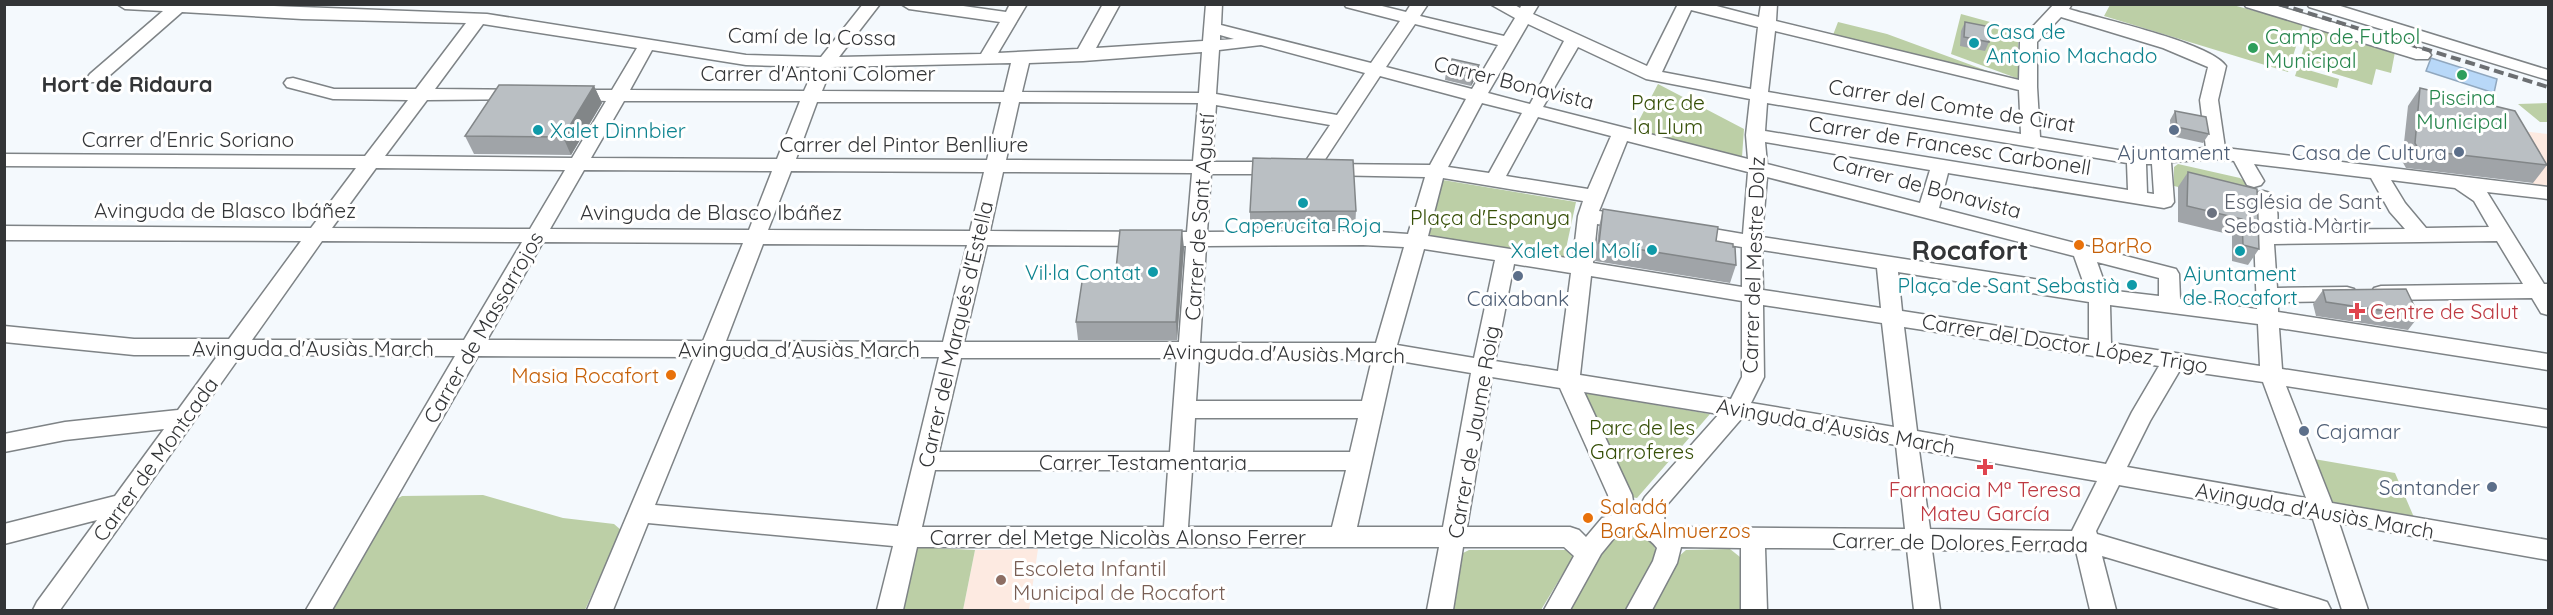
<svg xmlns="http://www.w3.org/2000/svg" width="2553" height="615" font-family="Quicksand,sans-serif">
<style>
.education{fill:#fdeae1}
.green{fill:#bccfa6}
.water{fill:#b8d8f8;stroke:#90a7be;stroke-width:1.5}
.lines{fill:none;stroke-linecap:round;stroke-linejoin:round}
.minor-casing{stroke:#7e8386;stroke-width:3}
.minor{fill:#fff;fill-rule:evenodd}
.rail{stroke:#6c6f72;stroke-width:4;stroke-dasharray:10 5;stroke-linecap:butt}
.wall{fill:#a0a4a8}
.shaded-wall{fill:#828688}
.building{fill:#babfc3;stroke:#828688;stroke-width:1.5}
.culture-dot{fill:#0f9aa8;stroke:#fff;stroke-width:2}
.leisure-dot{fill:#2e9e5b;stroke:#fff;stroke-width:2}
.service-dot{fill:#5c6f8a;stroke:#fff;stroke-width:2}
.worship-dot{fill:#6b7280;stroke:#fff;stroke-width:2}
.food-dot{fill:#e8710a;stroke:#fff;stroke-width:2}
.health-dot{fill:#e0444e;stroke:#fff;stroke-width:2}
.education-dot{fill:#8d6e63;stroke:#fff;stroke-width:2}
.labels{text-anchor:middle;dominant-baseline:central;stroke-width:6;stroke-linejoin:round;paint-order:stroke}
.culture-label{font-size:21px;fill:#0d838f;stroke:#fff;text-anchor:end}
.street-label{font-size:21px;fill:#333537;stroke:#fff}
.leisure-label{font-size:21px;fill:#27864d;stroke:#fff;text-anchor:start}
.park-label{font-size:21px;fill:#364f07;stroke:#fff}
.service-label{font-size:21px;fill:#4e5e75;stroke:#fff}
.worship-label{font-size:21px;fill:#5b616d;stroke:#fff;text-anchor:start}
.food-label{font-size:21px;fill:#c56008;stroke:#fff;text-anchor:start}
.health-label{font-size:21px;fill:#be3a42;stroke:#fff;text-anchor:start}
.education-label{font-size:21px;fill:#785e54;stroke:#fff;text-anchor:start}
.neighbourhood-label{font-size:22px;font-weight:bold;fill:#333537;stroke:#fff}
.district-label{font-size:27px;font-weight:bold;fill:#333537;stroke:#fff}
</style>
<rect width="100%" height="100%" fill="#f4f9fd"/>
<path class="education" d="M2501 129 2548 134V188L2534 186Z
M1038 549 1029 610H963L975 550Z"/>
<path class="green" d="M2233 5 2303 24 2288 72 2104 16 2110 5Z
M1961 14 2001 25 2018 38 2019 79 1951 54Z
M1838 22 1887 34 1993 73 1833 35Z
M2310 27 2395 52 2391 73 2376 69 2372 85 2299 63Z
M2298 67 2339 79 2337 88 2295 76Z
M1658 84 1744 129 1742 157 1634 130Z
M2548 103V122H2540L2518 104Z
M2178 164 2240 178 2252 186 2255 206 2174 186V167Z
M1443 180 1576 202 1564 258 1427 235Z
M1583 393H1586L1710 414 1637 498 1630 497Z
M2314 459 2395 473 2416 522 2331 507Z
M483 495 563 518 614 524 621 530 585 610H332L395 500 402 496Z
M1619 529C1637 532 1656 536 1657 558L1628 610H1563L1606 538Z
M912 547 975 550 963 610H900Z
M1730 549 1740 557V610H1649L1678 557 1686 550Z
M1469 550H1570L1574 555 1541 610H1454L1463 553Z"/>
<path class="water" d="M2431 58 2497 79 2494 93 2426 71Z"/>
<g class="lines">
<defs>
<path id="minor" d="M117 4H222L487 14 746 55 821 57 863 4H880L839 57 981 54 1000 22 909 9 901 4H949L1006 12 1010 4H1027L998 53 1078 49 1103 4H1120L1096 48 1203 41 1206 4H1222L1221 25 1371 63 1400 21 1346 7 1344 4H1374L1406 12 1411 4H1428L1420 16 1504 36 1515 18 1490 4H1513L1520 8 1522 4H1539L1533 14 1647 66 1678 4H1709L1759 17 1761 4H1777L1776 21 2019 80 2020 41 2023 37 2054 4H2072L2069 9C2100 19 2209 42 2226 66L2218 100 2225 148 2548 187V199L2487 192 2544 284H2548V315L2541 313 2532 298 2381 300 2374 298 2371 293 2374 288 2381 286 2523 284 2497 241 2274 244 2277 288 2347 287 2354 289 2357 294 2354 299 2347 301 2278 302V312L2548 354V370L2279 328 2282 369 2548 410V427L2286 386 2332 503 2548 540V560L2339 523 2368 610H2342L2313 519 2119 485 2096 531 2097 534 2318 599 2327 602 2331 610H2283L2102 556 2116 610H2090L2076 551 1932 550 1940 610H1914L1907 549 1765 548 1767 610H1741V548L1681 547 1677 563 1652 610H1626L1653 561 1657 548C1647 535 1635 531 1619 532L1601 554 1570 610H1544L1574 556 1564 547H1463L1453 610H1427L1439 547H917L903 610H877L893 546 648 523 613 610H587L694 357 478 356 332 610H306L455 356 241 355 60 610H33L37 602 97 520 4 544V524L115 496 164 429 65 440 4 452V434L65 422 178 410 218 355H134L4 342V326L134 339H229L301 241 4 240V226L311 228 356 168 4 166V154L365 156 408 100 333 99 287 87 284 83 287 79 293 78 334 89H416L466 23 302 19 182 12 102 82H90L87 78 90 74 163 11 125 9ZM1691 10 1758 27 1751 89 1662 72ZM2061 17 2163 48 2208 67 2200 100 2206 148 2136 153 2040 137 2037 87V42ZM483 24 637 48 612 90H571L565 91 562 95 565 99 606 101 572 158 385 156 427 100 528 99 531 95 528 91 522 90 435 89ZM1415 24 1498 45 1472 89 1386 67ZM1528 24 1564 41 1530 104 1488 93ZM1775 31 2019 90 2021 134 1768 92ZM1220 35 1234 39 1220 40ZM1261 45 1365 73 1337 115 1216 94 1219 50ZM1578 47 1646 79 1750 99 1746 135 1748 159 1543 107ZM652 50 746 65 815 67 804 91 630 90ZM1202 52 1199 93 1022 92 1029 63 1083 61ZM1011 63 1004 92 822 91 832 67ZM1380 76 1466 99 1430 165 1322 164ZM624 101H800L777 159 591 158ZM817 102H1001L987 160 796 159ZM1019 102 1198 103 1193 161 1006 160ZM1482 103 1522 113 1489 173 1448 167ZM1767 103 2127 163 2128 190 1765 131ZM1216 105 1330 125 1301 168 1303 172 1310 174 1317 172 1325 175 1425 177 1408 234 1363 231 1207 232 1211 174H1279L1286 172 1288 168 1286 164 1279 162H1212ZM1538 117 1611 136 1588 189 1506 176ZM1627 141 1748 172 1743 234 1690 225 1683 227 1680 232 1683 237 1690 239 1742 247V287L1593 263 1597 224 1629 229 1636 227 1639 222 1636 217 1599 211ZM1765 142 1930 170 1920 203 1767 164ZM2216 159 2234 161 2247 185 2254 187 2261 185 2264 181 2254 164 2371 178 2390 212 2405 229 2276 230C2279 216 2278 205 2270 193L2263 191 2256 193 2253 197 2258 212 2254 237 2257 309 2180 299 2179 274 2176 269 1939 208 1948 173 2164 208 2171 206 2174 202 2171 162ZM2146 164H2152L2154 194 2147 193ZM376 168 565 170 530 229 332 228ZM584 170 772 171 749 230 550 229ZM791 171 984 172 970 231 768 230ZM1003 172 1192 173 1187 232 990 231ZM1767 177 2074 256 2085 287 1762 237ZM1443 178 1583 201 1578 216 1573 259 1428 236ZM2391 180 2455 188 2474 201 2489 227 2426 228 2405 203ZM322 241 522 242 464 340H252ZM543 242 743 243 703 341 487 340ZM763 244 967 245 943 342 726 341ZM987 245 1186 246 1179 342H964ZM1363 245 1404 247 1376 343H1200L1206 246ZM1424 249 1495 260 1474 358 1397 345ZM1762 250 1877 268 1881 308 1763 290ZM2097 262 2159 278V296L2107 290ZM1514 264 1571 273 1558 371 1495 361ZM1898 272 2089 302V340L1902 311ZM1591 276 1742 301V377L1731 399 1580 375ZM1763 305 1882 323 1894 427 1751 403 1764 377ZM2110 305 2258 324 2260 366 2111 343ZM1904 327 2159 366 2132 412 2106 464 1917 431ZM715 357H939L898 526 655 505ZM961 358H1177L1170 452H939ZM1199 358 1372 359 1362 401H1196ZM1394 360 1471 373 1443 527H1357ZM2180 370 2263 382 2306 498 2127 467 2150 421ZM1492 377 1560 388 1608 495 1612 515 1602 518 1586 537 1579 530 1570 527H1467ZM1584 392 1719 414 1645 497 1641 504V514L1635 513 1632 495ZM1195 418H1358L1350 452H1193ZM1742 418 1896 445 1905 529 1669 527 1664 524 1665 507ZM1919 450 2097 481 2072 531 1930 529ZM935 470H1168L1164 527H922ZM1192 470H1346L1332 527H1188Z
M2244 4H2271L2428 51 2431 55 2428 59H2416L2246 7Z
M2307 4H2334L2548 70V80L2309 7Z"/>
</defs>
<use href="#minor" class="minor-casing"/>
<use href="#minor" class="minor"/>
<path class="rail" d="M2279 4 2548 87"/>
</g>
<path class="wall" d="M1965 22 1989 42 1985 51 1960 46 1961 31Z
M1479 65 1478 74 1471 86 1445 80 1446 71Z
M594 86 602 103 571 155 474 154 465 136Z
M2420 88 2547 165 2533 183 2406 168 2402 161 2408 106Z
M2175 111 2209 134 2203 143 2171 136 2170 120Z
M2188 172 2257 189 2259 249 2248 265 2232 261V235L2178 222V187Z
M1603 209 1733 247 1736 265 1730 283 1595 261 1599 227Z
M1356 211 1355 229H1250V212Z
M1184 248 1177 340H1078L1076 322 1115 279Z
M2323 290 2419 316 2408 330 2316 316 2313 304Z"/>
<path class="shaded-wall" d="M1479 65 1478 74 1471 86 1472 77Z
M594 86 602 103 571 155 563 137Z
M1182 230 1184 248 1177 340 1176 322Z"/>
<path class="building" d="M1965 22 1991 27 1989 42 1964 37Z
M1452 59 1479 65 1472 77 1446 71Z
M499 85 594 86 563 137 465 136Z
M2420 88 2515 111 2547 165 2419 150 2415 143Z
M2175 111 2206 117 2209 134 2177 127Z
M1253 158 1353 160 1356 211 1250 212Z
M2188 172 2257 189 2259 249 2243 245 2242 219 2187 206Z
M1603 209 1718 227 1716 241 1733 244V247H1735L1736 265 1599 243Z
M1120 230H1182L1176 322H1076L1082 282 1087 279H1115Z
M2406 289 2419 316 2326 302 2323 290Z"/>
<g class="culture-dot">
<circle cx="1974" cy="43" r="6"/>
<circle cx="538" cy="130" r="6"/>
<circle cx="1303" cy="203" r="6"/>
<circle cx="1652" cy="250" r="6"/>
<circle cx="2240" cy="251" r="6"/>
<circle cx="1153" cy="272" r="6"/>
<circle cx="2132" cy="285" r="6"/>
</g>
<g class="leisure-dot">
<circle cx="2253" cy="48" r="6"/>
<circle cx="2462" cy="75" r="6"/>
</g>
<g class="service-dot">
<circle cx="2174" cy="130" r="6"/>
<circle cx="2459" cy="152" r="6"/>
<circle cx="1518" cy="276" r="6"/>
<circle cx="2304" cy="431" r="6"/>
<circle cx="2492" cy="487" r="6"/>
</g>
<circle class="worship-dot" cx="2212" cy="213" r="6"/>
<g class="food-dot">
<circle cx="2079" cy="245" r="6"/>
<circle cx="671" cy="375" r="6"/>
<circle cx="1588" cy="518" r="6"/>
</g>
<g class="health-dot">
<path d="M2354 302h6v6h6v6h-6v6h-6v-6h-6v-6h6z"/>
<path d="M1982 458h6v6h6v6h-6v6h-6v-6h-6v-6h6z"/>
</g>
<circle class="education-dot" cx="1001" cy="580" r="6"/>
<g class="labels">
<g class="culture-label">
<text x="1986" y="31" text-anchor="start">Casa de<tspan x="1986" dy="24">Antonio Machado</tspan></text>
<text x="550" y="130" text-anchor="start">Xalet Dinnbier</text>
<text x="1303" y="225" text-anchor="middle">Caperucita Roja</text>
<text x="1640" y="250">Xalet del Molí</text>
<text x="1141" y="272">Vil·la Contat</text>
<text x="2240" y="273" text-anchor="middle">Ajuntament<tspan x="2240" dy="24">de Rocafort</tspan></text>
<text x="2120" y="285">Plaça de Sant Sebastià</text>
</g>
<g class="street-label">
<text transform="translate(812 36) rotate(1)">Camí de la Cossa</text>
<text x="818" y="73">Carrer d'Antoni Colomer</text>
<text transform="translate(1514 82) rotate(14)">Carrer Bonavista</text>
<text transform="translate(1952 105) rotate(9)">Carrer del Comte de Cirat</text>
<text x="188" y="139">Carrer d'Enric Soriano</text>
<text x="904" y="144">Carrer del Pintor Benlliure</text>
<text transform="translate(1950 145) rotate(9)">Carrer de Francesc Carbonell</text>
<text transform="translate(1927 186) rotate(15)">Carrer de Bonavista</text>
<text x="225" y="210">Avinguda de Blasco Ibáñez</text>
<text x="711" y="212">Avinguda de Blasco Ibáñez</text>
<text transform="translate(1199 217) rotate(-86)">Carrer de Sant Agustí</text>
<text transform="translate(1753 265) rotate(-88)">Carrer del Mestre Dolz</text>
<text transform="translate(483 327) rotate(-60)">Carrer de Massarrojos</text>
<text transform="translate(955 334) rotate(-77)">Carrer del Marqués d'Estella</text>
<text transform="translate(2065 343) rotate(9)">Carrer del Doctor López Trigo</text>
<text x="313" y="348">Avinguda d'Ausiàs March</text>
<text x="799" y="349">Avinguda d'Ausiàs March</text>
<text transform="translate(1284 353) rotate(1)">Avinguda d'Ausiàs March</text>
<text transform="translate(1836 426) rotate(10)">Avinguda d'Ausiàs March</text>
<text transform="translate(1473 432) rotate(-80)">Carrer de Jaume Roig</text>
<text transform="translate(155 459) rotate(-54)">Carrer de Montcada</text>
<text x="1143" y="462">Carrer Testamentaria</text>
<text transform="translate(2315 510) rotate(10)">Avinguda d'Ausiàs March</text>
<text x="1118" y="537">Carrer del Metge Nicolàs Alonso Ferrer</text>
<text transform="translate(1960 542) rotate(1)">Carrer de Dolores Ferrada</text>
</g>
<g class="leisure-label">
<text x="2265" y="36">Camp de Futbol<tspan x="2265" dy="24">Municipal</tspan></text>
<text x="2462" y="97" text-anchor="middle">Piscina<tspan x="2462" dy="24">Municipal</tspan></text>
</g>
<g class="park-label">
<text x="1668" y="102">Parc de<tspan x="1668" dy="24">la Llum</tspan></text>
<text x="1490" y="217">Plaça d'Espanya</text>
<text x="1642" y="427">Parc de les<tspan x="1642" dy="24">Garroferes</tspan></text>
</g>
<g class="service-label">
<text x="2174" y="152">Ajuntament</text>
<text x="2447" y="152" text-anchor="end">Casa de Cultura</text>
<text x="1518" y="298">Caixabank</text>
<text x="2316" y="431" text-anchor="start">Cajamar</text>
<text x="2480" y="487" text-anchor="end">Santander</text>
</g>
<g class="worship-label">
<text x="2224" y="201">Església de Sant<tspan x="2224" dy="24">Sebastià Màrtir</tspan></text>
</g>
<g class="food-label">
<text x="2091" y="245">BarRo</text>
<text x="659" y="375" text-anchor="end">Masia Rocafort</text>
<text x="1600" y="506">Saladá<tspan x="1600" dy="24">Bar&amp;Almuerzos</tspan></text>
</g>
<g class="health-label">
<text x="2370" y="311">Centre de Salut</text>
<text x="1985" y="489" text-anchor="middle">Farmacia Mª Teresa<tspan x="1985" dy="24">Mateu García</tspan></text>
</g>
<g class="education-label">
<text x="1013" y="568">Escoleta Infantil<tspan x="1013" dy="24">Municipal de Rocafort</tspan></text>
</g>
<g class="neighbourhood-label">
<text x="127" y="84">Hort de Ridaura</text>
</g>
<g class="district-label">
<text x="1970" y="250">Rocafort</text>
</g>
</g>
<rect width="2553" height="615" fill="none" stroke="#333537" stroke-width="12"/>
</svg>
